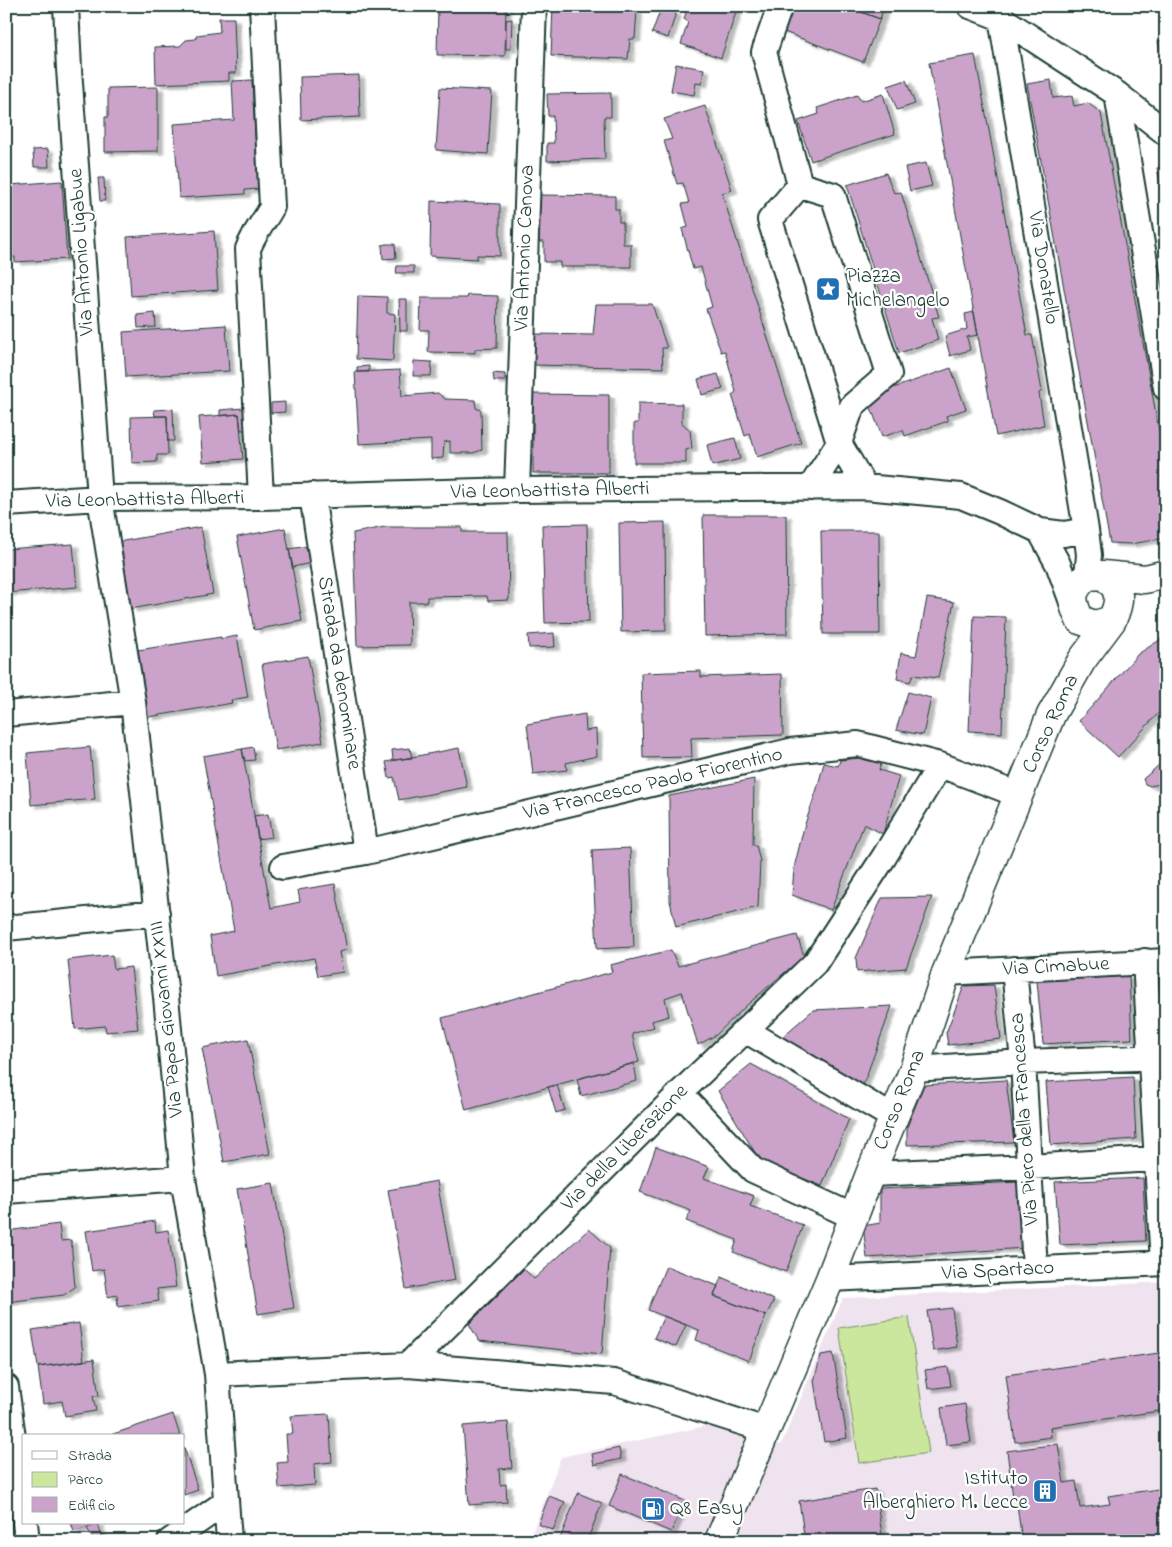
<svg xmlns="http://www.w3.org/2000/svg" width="1172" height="1547" font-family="'Indie Flower',sans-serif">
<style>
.built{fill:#efe3ef}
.green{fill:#cbe79e;stroke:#759269}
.building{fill:#cba3ca;stroke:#1f3d34;filter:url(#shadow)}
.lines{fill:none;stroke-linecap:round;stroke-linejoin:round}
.street-casing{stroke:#1f3d34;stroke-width:28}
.secondary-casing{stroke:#1f3d34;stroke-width:31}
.street{stroke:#fff;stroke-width:24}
.secondary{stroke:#fff;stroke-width:28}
.labels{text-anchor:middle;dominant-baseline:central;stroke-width:4.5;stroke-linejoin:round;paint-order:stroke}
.street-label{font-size:21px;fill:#1f3d34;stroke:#fff}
.poi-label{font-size:21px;fill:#1f3d34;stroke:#fff;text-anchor:start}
</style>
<defs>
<filter id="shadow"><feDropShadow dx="5.5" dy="3" stdDeviation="1" flood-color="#0004"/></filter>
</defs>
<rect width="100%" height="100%" fill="#fff"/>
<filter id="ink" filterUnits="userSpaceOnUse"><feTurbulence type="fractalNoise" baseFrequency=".02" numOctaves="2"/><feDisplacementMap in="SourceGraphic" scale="10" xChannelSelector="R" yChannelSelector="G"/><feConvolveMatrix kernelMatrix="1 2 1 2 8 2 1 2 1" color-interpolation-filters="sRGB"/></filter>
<g filter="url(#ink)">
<path class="built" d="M1166 1282V1541H529L561 1457 720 1423 781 1445 843 1298Z"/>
<path class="green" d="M909 1317 929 1453 859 1463 839 1328Z"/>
<path class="building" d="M438 6H506L505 56 437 55Z
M553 6H613V11H637L635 39H630L628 59 551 56Z
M688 6H738L721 58 681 44 688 22 684 19Z
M788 6H845L880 19 863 62 779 30Z
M854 6H882L884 7 880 19 853 9Z
M661 8 676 13 668 38 652 33Z
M219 18H234L236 73H229V81L156 84 155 47 180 46 186 40 196 39 197 35 220 32Z
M512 19 511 49H506V20Z
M1166 39V73L1158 41Z
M975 55 1027 335H1032L1042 391 1039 393 1044 425 996 436 929 63Z
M676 64 704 69 702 84 696 83 694 95 671 91Z
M359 75 360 117 301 120 300 77Z
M252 80 258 189 245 190V194L179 198 174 124 234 120 232 81Z
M906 80 915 104 897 110 888 86Z
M1051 80 1053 98 1072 96 1074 106 1088 103 1101 113 1166 469V538L1131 544 1110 543 1027 84Z
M158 87V151L105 152V117H108V88Z
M440 88 492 91 488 154 436 150Z
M611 93V117H604L605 159 547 161V143H554L553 116H548L547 94Z
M883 94 895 134 811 161 798 121 819 114 817 108 857 95 861 101Z
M705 106 732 190 722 193 801 443 757 457 750 434 745 436 732 395 736 392 725 351 721 352 706 309 712 307 701 267 693 269 682 229 688 227 682 204 689 203 683 183 677 184 664 141 672 139 664 119Z
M48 149 49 167H34L33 150Z
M926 163 932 186 910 191 905 167Z
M1166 166V213L1157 168Z
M886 173 894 193 901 192 939 317 932 318 938 340 899 353 847 185Z
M98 178H104L105 201H100Z
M62 181 67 259 15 262V257H6V190H11L10 185Z
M539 195 615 196V209H619V222H623V244H631V267H560V262H544V242H539Z
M431 201 500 204V256L477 255V259L430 256Z
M214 231 218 290 131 296 127 237Z
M386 244H395L396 258 383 259 382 245Z
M397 266H414V273H396Z
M468 295 498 296 497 348 475 349V353L428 352 429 330H420L421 298H467Z
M358 296 387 297V313L395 314 393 361 356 359Z
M399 299H407V331H400Z
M596 304H652L667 348H662L663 368 533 365 535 334 593 335Z
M974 312 978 335 967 337 970 350 950 356 945 336 967 329 965 314Z
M155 313 156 327 138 328 137 315Z
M226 325 229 371 126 377 123 332Z
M414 361 432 362 431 376H413Z
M369 366V372H357V367Z
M951 368 966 409 946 416 948 421 905 436 903 430 882 437 867 397Z
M400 370 402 396 438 393 445 399 475 400 476 408 481 410 482 450 473 453H450V441L444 442 443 458 431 459V440L359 444 355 372Z
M493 373 505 374V381H494Z
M718 374 723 389 702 395 698 379Z
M533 394 609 395V473H533Z
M285 402V412L271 413V403Z
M638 403 682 404V423L690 430 692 448 686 450V463H634V423H638Z
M244 408 245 430H241L239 414 220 416V410Z
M173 409 174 441H168L167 416H155L154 410Z
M239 414 243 459 203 462 199 417Z
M167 416 168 455H157V462L132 463 131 417Z
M735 438 740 459 712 466 707 445Z
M703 515H786L787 634 705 636Z
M665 522 666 631 621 632 619 523Z
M587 524 589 622 545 623 542 525Z
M201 527 213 594 131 609 118 542Z
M385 527H462V532H508L509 600 488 601 487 596 427 597V602H409L410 645 357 646 353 533Z
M285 528 302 621 254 630 237 537Z
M821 531H879L880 634H823Z
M73 544 77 587 6 593V549Z
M309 546 311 563 293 567 289 549Z
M927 598 954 602 938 678 913 675 910 682 897 679 901 653 916 656Z
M974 616 1006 617 1002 733 969 731Z
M554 633 555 647 529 648 528 635Z
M237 636 248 697 231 700 232 703 227 704 148 717 138 650 221 637V639Z
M1166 636V705L1118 757 1079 721 1138 654Z
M308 656 323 742 276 750 262 664Z
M701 671V677L782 674 783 735 691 738 692 757 643 758 641 673Z
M908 692 931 698 923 735 896 730Z
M585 714 586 731 596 729 597 756 566 763 567 770 533 774 527 724Z
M90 747 95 799 31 805 27 753Z
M253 747 255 760 245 761 242 749Z
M410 748 412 758 393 760 392 750Z
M459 748 467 787 399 800 394 777 389 778 386 762Z
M242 749 271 908 300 902 298 890 335 884 347 950 339 952 343 972 318 976 314 958 216 976 210 936 234 931 203 756Z
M859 758 881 764 879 770 899 776 883 834 864 824 831 910 792 895 794 868 804 827 817 789 824 763 838 766 840 760Z
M1166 759V783L1150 786 1145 784 1143 779Z
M754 779 753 845H756L760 861 758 907 676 927 670 901 669 796Z
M268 814 272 837 258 839 254 816Z
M630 848 634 947 597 949 592 850Z
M932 897 906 968 857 972 856 958 882 898Z
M797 935 804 956 747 1005 716 1035 698 1045 682 992 665 998 669 1016 652 1021 654 1027 632 1034 639 1062 466 1110 442 1018 612 972 610 965 671 950 678 966Z
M112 955 114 969 131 967 138 1029 106 1032 105 1026 75 1029 68 960Z
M1129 976 1132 1039 1043 1044 1037 981Z
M994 985 1001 1039 948 1045 946 1033 964 986Z
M892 1006 862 1088 782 1037 813 1010Z
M248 1039 270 1154 224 1162 202 1048Z
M634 1063 637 1081 581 1096 577 1079Z
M751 1064 849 1119 822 1186 760 1161 718 1091Z
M1133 1077 1136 1139 1051 1145 1046 1082Z
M1006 1080 1014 1142 907 1145V1127L924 1085Z
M557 1085 565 1110 556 1113 548 1087Z
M656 1147 709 1167 704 1178 754 1196 750 1206 803 1225 786 1272 733 1252 737 1240 686 1221 691 1211 640 1192Z
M1143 1178 1146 1241 1060 1245 1055 1182Z
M437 1181 455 1280 406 1289 388 1190Z
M1018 1182 1026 1248 867 1258 863 1226 880 1223V1189Z
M273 1183 294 1308 258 1314 237 1189Z
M155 1221 156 1232 168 1230 176 1287 157 1289 159 1301 118 1307 117 1295 108 1297 104 1269 92 1271 86 1231Z
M59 1224 61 1241 71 1240 75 1287 64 1295 6 1302V1231Z
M589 1229 610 1248 602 1354 479 1341 469 1324 524 1269 534 1279Z
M666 1266 718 1286 714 1296 766 1316 749 1361 696 1340 699 1330 648 1310Z
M721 1277 774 1300 766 1316 714 1296Z
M952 1308 957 1347 933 1351 927 1311Z
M664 1316 686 1325 676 1347 654 1338Z
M79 1323 84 1361 38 1367 32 1330Z
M1166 1352V1410L1050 1427 1051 1437 1015 1442 1006 1375Z
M833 1353 847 1438 824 1442 814 1381 821 1355Z
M94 1359 99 1396H93L96 1411 65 1416 62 1401 43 1404 38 1367Z
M948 1367 951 1386 928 1389 925 1370Z
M965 1404 971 1442 946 1445 941 1408Z
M173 1414 180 1436H107Z
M329 1414 332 1462 314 1464 315 1485 279 1488 277 1463 288 1462 286 1434H293L291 1416Z
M508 1422 512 1468 499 1469 500 1485 506 1484 507 1502 469 1505 463 1426Z
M1058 1444 1064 1483 1076 1481 1080 1508 1110 1504 1108 1496 1166 1488V1541H1022L1016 1497H1013L1007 1451Z
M184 1447 198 1490 184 1495Z
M619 1448 621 1459 594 1465 592 1454Z
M622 1474 685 1501 671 1532 609 1506Z
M875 1489 883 1541H805L799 1501Z
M578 1493 602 1503 587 1541H559Z
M549 1496 565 1502 553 1530 538 1524Z
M71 1523H100L74 1532Z
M98 1524 103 1541H94L87 1528Z"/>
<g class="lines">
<defs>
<path id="street" d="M66 6 69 69 100 498 133 702 166 997 183 1178 217 1374 229 1541
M780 6 764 52 800 185
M970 6 1001 18 1117 94 1166 133
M999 6 1086 530 1089 555 1087 576
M1117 94 1166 388
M800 185 833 195 889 374 852 406 839 443 810 488
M800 185 770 220 839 443 865 487
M517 490 534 6
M312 495 366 852
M261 497 248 249C254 233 264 222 272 207L262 6
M6 504 100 498 261 497 517 490 865 487 961 496 1000 512 1040 531 1064 534 1086 530
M1040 531 1058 564 1073 605
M6 714 133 702
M283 867 366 852 790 751 858 744 940 765 1019 795
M6 928 157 913
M1145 961 1163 1263
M1014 969 1023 1062 1035 1269
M946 973 1166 961
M745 1030 894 1118
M914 1069 1023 1062 1166 1057
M680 1093 753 1170 854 1217
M870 1174 1030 1167 1166 1158
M6 1191 183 1178
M830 1279 1166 1263
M408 1365 614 1382 766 1430
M217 1374 408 1365 680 1093 815 963 884 857 940 765
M6 1387 24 1516
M25 1523 27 1541
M170 1541 226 1502"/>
<path id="secondary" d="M1103 575C1122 589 1121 600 1112 620L1095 625 1080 620C1071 600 1069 592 1087 576Z
M1103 575 1145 579 1166 574
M719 1541 830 1279 870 1174 914 1069 946 973 1051 715 1082 660 1112 620"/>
</defs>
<use href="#street" class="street-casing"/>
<use href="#secondary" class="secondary-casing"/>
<use href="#street" class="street"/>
<use href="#secondary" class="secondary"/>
</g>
</g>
<defs>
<symbol id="sight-square" viewBox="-11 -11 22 22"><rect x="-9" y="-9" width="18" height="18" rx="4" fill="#1f6fb2" stroke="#fff"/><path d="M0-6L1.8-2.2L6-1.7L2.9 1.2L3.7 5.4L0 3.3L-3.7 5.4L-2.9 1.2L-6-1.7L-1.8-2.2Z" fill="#fff"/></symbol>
<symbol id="building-square" viewBox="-11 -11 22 22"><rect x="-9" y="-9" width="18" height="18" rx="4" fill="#1f6fb2" stroke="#fff"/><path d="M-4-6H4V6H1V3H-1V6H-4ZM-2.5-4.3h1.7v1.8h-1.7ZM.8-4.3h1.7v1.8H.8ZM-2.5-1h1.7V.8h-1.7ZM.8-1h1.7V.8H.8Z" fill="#fff"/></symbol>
<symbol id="fuel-square" viewBox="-11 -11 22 22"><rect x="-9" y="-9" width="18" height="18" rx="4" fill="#1f6fb2" stroke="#fff"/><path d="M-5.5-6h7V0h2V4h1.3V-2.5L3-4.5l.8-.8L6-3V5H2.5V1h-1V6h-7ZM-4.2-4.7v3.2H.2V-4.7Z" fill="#fff"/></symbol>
</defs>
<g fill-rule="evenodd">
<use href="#sight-square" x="814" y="275" width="28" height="28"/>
<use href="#building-square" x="1031" y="1477" width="28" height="28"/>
<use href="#fuel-square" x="639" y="1495" width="28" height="28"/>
</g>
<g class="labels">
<g class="street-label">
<text transform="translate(525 248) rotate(-88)">Via Antonio Canova</text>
<text transform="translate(82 252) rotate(-94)">Via Antonio Ligabue</text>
<text transform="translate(1043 268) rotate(81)">Via Donatello</text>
<text transform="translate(550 491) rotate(-1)">Via Leonbattista Alberti</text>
<text transform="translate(145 500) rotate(-1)">Via Leonbattista Alberti</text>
<text transform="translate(339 673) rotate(81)">Strada da denominare</text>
<text transform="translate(1051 724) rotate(-65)">Corso Roma</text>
<text transform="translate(653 784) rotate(-13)">Via Francesco Paolo Fiorentino</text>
<text transform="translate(1056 967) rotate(-3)">Via Cimabue</text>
<text transform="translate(167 1019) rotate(-96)">Via Papa Giovanni XXIII</text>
<text transform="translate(900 1100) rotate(-68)">Corso Roma</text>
<text transform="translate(1025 1119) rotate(-94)">Via Piero della Francesca</text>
<text transform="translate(625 1148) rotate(-45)">Via della Liberazione</text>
<text transform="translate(998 1271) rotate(-3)">Via Spartaco</text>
</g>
<g class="poi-label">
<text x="846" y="277">Piazza<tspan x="846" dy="24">Michelangelo</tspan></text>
<text x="1028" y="1479" text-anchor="end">Istituto<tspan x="1028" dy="24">Alberghiero M. Lecce</tspan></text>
<text x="670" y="1509">Q8 Easy</text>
</g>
</g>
<rect width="1172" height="1547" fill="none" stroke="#fff" stroke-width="25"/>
<rect x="12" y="12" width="1147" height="1522" fill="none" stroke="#1f3d34" stroke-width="2" filter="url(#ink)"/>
<rect x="22" y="1434" width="162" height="90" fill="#ffffff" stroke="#a5b1ae"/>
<rect x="32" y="1451" width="25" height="8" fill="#ffffff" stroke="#a5b1ae"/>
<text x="68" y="1460" font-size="15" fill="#1f3d34">Strada</text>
<rect x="32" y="1472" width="25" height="15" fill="#cbe79e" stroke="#a5b1ae"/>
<text x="68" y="1484" font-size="15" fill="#1f3d34">Parco</text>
<rect x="32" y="1497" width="25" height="15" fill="#cba3ca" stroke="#a5b1ae"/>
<text x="68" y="1510" font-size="15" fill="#1f3d34">Edificio</text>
</svg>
